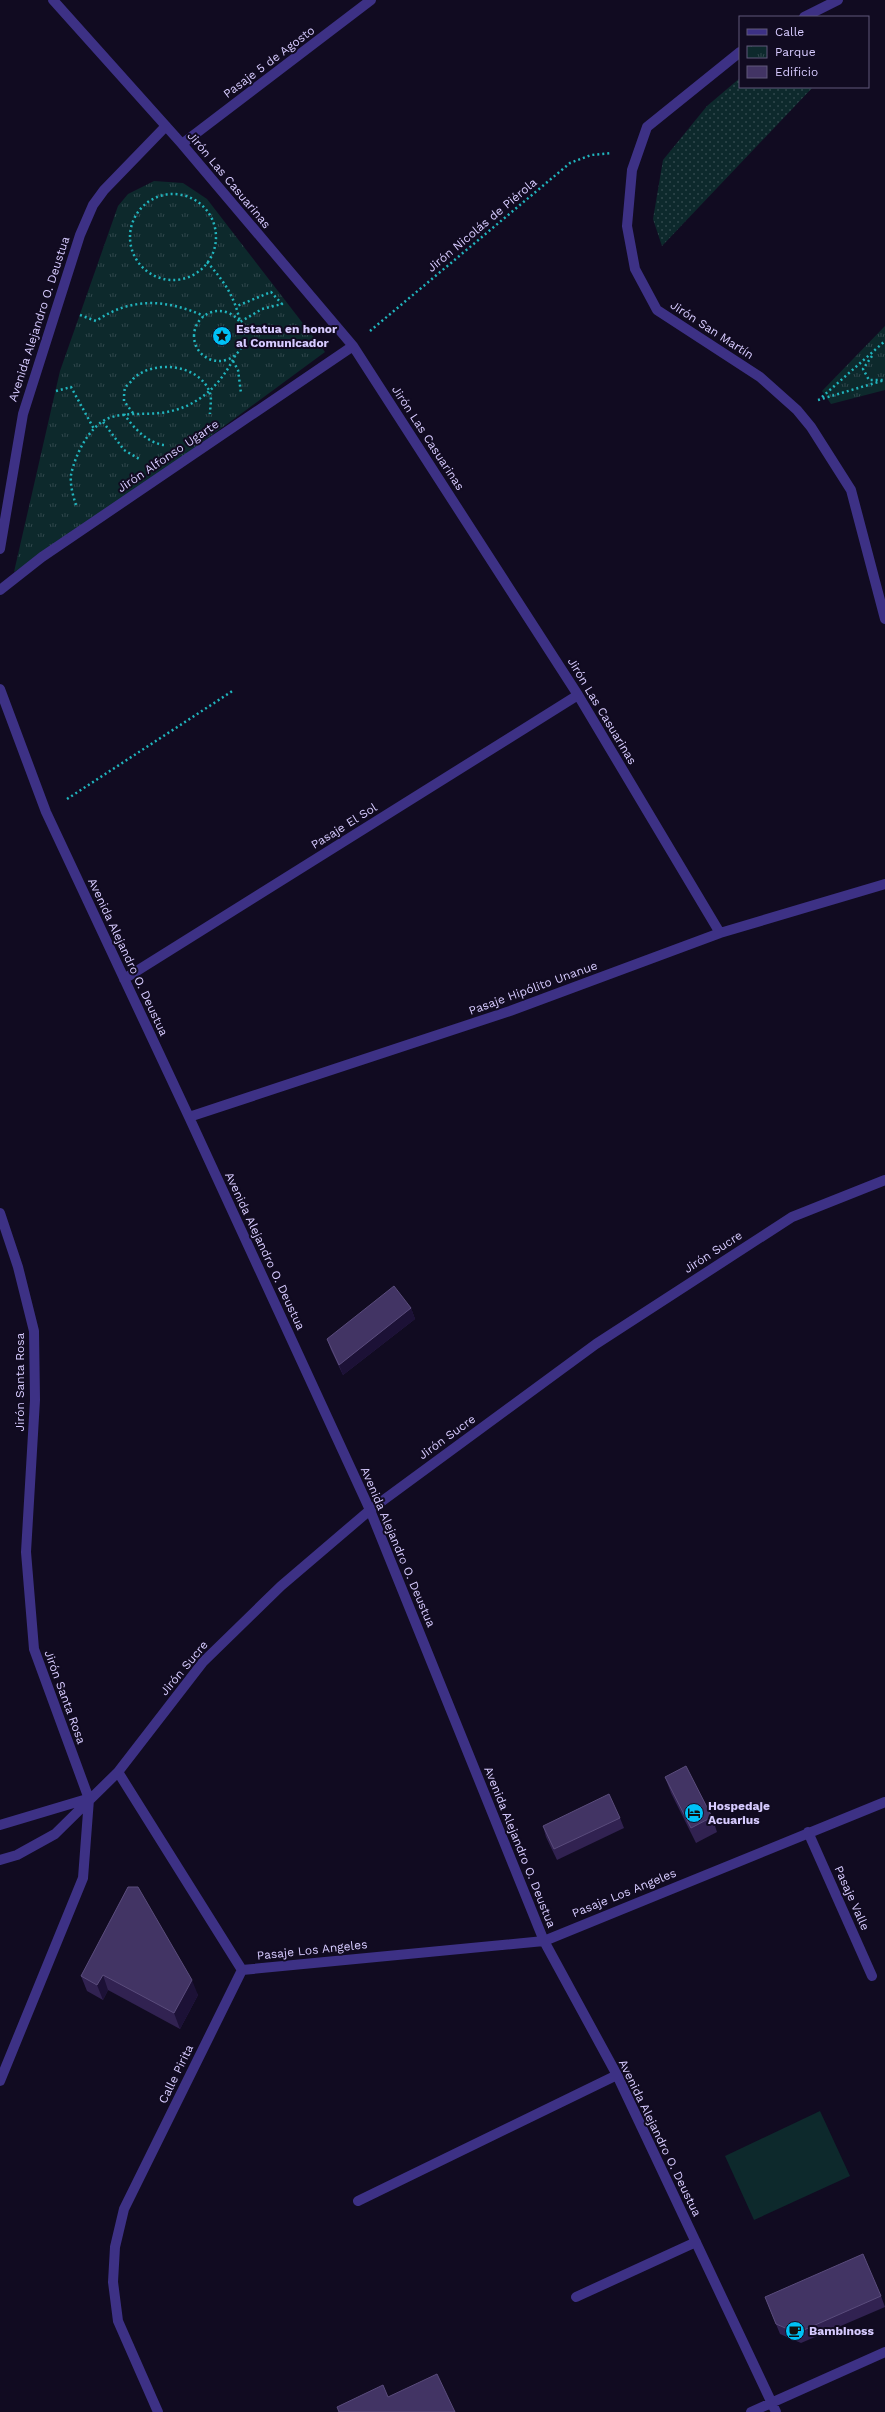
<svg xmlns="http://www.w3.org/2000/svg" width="885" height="2412" font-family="'Work Sans',sans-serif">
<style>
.grass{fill:url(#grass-dots)}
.park{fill:url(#park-tufts)}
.pitch{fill:#0d292c}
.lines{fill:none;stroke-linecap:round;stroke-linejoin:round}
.path{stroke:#21b4bd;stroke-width:2.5;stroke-dasharray:2 3;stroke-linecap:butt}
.minor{stroke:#3d3185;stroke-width:10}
.wall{fill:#312251}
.shaded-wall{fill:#1c1136}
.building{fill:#423464;stroke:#5a4c7c}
.labels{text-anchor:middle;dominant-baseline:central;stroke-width:4;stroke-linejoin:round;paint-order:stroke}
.street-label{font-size:12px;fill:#d7cbff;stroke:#110b21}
.poi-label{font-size:12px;font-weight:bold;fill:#d7cbff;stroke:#110b21;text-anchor:start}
</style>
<defs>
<pattern id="grass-dots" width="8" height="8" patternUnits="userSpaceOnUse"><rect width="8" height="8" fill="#0d292c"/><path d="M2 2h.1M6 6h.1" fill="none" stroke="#30474c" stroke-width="1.8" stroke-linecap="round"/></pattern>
<pattern id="park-tufts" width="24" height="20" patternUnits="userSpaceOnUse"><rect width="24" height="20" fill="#0d292c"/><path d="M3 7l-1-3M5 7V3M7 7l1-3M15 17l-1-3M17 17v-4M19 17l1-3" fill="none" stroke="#30474c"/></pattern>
</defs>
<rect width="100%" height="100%" fill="#110b21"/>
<path class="grass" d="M740 78V87H813L662 246 653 219 663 160 707 106Z"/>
<path class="park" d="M154 181 183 183 207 199 325 352 88 526 14 572 60 371 118 206 128 194Z
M885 326V390L831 404 822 391Z"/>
<path class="pitch" d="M820 2111 850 2176 754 2220 725 2156Z"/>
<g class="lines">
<path class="path" d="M130 237a43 43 0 1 1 86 0a43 43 0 1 1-86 0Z
M207 262C224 281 235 297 240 322L262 309 282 304 271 292 237 306
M194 336a25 25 0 1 1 50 0a25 25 0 1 1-50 0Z
M80 315 96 321C131 297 166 299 204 316
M370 331 570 163 591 155 612 153
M872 356 863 369 869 380H883
M233 361 238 370 241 393
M56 391 71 387 94 429
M822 397 885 341
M818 400 885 380
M133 413 124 401C124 397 124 392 125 388 127 385 131 382 133 379 153 359 200 364 210 393 212 398 210 408 210 414
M124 414C133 427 147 443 164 445
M103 422 124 450 141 460
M76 505C73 496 70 485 71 475 75 455 89 426 109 418 126 412 143 415 160 413 197 409 221 385 236 354
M67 799 234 690"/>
<path class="minor" d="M53 0 182 144 353 346 578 695 720 933
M804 17 838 0
M740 52 647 127 632 170 627 226 635 269 657 310 760 377 797 410 811 427 851 490 885 619
M182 144 371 0
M0 549 23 414 80 235 93 205 104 190 166 126
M0 590 42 557 353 346
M0 689 46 812 189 1117 370 1510 544 1941 617 2075 776 2412
M124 979 578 695
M189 1117 510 1011 720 933 885 884
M0 1213 18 1267 34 1331 35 1400 26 1552 34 1649 89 1799 83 1878 0 2081
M118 1772 242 1970 124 2209 115 2247 113 2282 118 2321 158 2412
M0 1825 87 1799
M808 1832 872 1976
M0 1860 17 1855 55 1834 118 1772 203 1662 281 1586 370 1510 596 1344 792 1217 885 1180
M242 1970 544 1941 885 1802
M358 2201 617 2075
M576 2297 696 2242
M751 2412 885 2352"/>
</g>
<path class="wall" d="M411 1308 415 1319 343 1375 331 1350 327 1339Z
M665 1777 712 1817 717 1832 696 1843 671 1793Z
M620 1818 624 1828 557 1860 546 1837 543 1826Z
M128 1887 198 1995 180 2029 108 1990 103 2000 87 1991 81 1976Z
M881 2296 885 2307 801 2343 780 2334 765 2297Z"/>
<path class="shaded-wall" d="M411 1308 415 1319 343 1375 339 1365Z
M103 1975 108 1990 103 2000 97 1985Z
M192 1980 198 1995 180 2029 174 2013Z"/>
<path class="building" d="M394 1286 411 1308 339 1365 327 1339Z
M686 1766 712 1817 691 1828 665 1777Z
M609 1794 620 1818 554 1849 543 1826Z
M128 1887H138L192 1980 174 2013 103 1975 97 1985 81 1976Z
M863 2254 881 2296 797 2333 776 2324 765 2297Z
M437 2374 455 2412H339L337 2407 383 2385 388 2397Z"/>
<defs>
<symbol id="sight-disc" viewBox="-11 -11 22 22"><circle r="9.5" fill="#00c1f6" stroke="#110b21"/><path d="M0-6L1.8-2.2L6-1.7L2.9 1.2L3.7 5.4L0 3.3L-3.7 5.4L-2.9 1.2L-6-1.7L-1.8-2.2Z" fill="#111"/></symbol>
<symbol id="hotel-disc" viewBox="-11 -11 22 22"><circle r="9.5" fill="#00c1f6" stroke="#110b21"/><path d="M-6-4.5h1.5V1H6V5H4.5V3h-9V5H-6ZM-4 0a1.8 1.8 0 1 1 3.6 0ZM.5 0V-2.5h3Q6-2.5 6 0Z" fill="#111"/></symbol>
<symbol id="cafe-disc" viewBox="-11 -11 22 22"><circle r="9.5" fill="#00c1f6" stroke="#110b21"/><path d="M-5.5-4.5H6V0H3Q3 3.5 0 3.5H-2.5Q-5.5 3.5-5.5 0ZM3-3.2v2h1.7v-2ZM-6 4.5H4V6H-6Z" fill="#111"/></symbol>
</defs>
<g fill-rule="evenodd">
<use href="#sight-disc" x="211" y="325" width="22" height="22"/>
<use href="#hotel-disc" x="683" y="1802" width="22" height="22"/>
<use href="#cafe-disc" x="784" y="2320" width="22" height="22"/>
</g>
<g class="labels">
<g class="street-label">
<text transform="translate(269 62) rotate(-37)">Pasaje 5 de Agosto</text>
<text transform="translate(229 180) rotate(50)">Jirón Las Casuarinas</text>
<text transform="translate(482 225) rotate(-40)">Jirón Nicolás de Piérola</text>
<text transform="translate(39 319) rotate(-72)">Avenida Alejandro O. Deustua</text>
<text transform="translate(712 330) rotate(33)">Jirón San Martín</text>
<text transform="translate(428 438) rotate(57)">Jirón Las Casuarinas</text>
<text transform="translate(168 456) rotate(-34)">Jirón Alfonso Ugarte</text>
<text transform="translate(602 711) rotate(59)">Jirón Las Casuarinas</text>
<text transform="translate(344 826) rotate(-32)">Pasaje El Sol</text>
<text transform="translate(128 957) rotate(65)">Avenida Alejandro O. Deustua</text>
<text transform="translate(533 988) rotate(-20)">Pasaje Hipólito Unanue</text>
<text transform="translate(265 1251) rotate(65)">Avenida Alejandro O. Deustua</text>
<text transform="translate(713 1252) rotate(-33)">Jirón Sucre</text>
<text transform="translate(20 1382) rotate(-90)">Jirón Santa Rosa</text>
<text transform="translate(447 1437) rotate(-36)">Jirón Sucre</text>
<text transform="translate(398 1547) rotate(67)">Avenida Alejandro O. Deustua</text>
<text transform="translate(184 1668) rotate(-50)">Jirón Sucre</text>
<text transform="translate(65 1697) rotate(70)">Jirón Santa Rosa</text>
<text transform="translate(520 1847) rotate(68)">Avenida Alejandro O. Deustua</text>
<text transform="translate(624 1893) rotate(-22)">Pasaje Los Angeles</text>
<text transform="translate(852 1898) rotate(66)">Pasaje Valle</text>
<text transform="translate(312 1950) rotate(-6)">Pasaje Los Angeles</text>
<text transform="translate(176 2074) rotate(-64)">Calle Pirita</text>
<text transform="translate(660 2138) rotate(64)">Avenida Alejandro O. Deustua</text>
</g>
<g class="poi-label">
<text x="236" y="329">Estatua en honor<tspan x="236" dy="14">al Comunicador</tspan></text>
<text x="708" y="1806">Hospedaje<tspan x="708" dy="14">Acuarius</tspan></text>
<text x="809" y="2331">Bambinoss</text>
</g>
</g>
<rect x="739" y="16" width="130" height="72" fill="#110b21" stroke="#60587a"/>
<rect x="747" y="29" width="20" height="6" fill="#3d3185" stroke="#60587a"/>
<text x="775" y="36" font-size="12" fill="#d7cbff">Calle</text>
<rect x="747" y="46" width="20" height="12" fill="url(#park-tufts)" stroke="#60587a"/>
<text x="775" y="56" font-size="12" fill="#d7cbff">Parque</text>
<rect x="747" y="66" width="20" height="12" fill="#423464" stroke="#60587a"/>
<text x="775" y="76" font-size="12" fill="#d7cbff">Edificio</text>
</svg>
